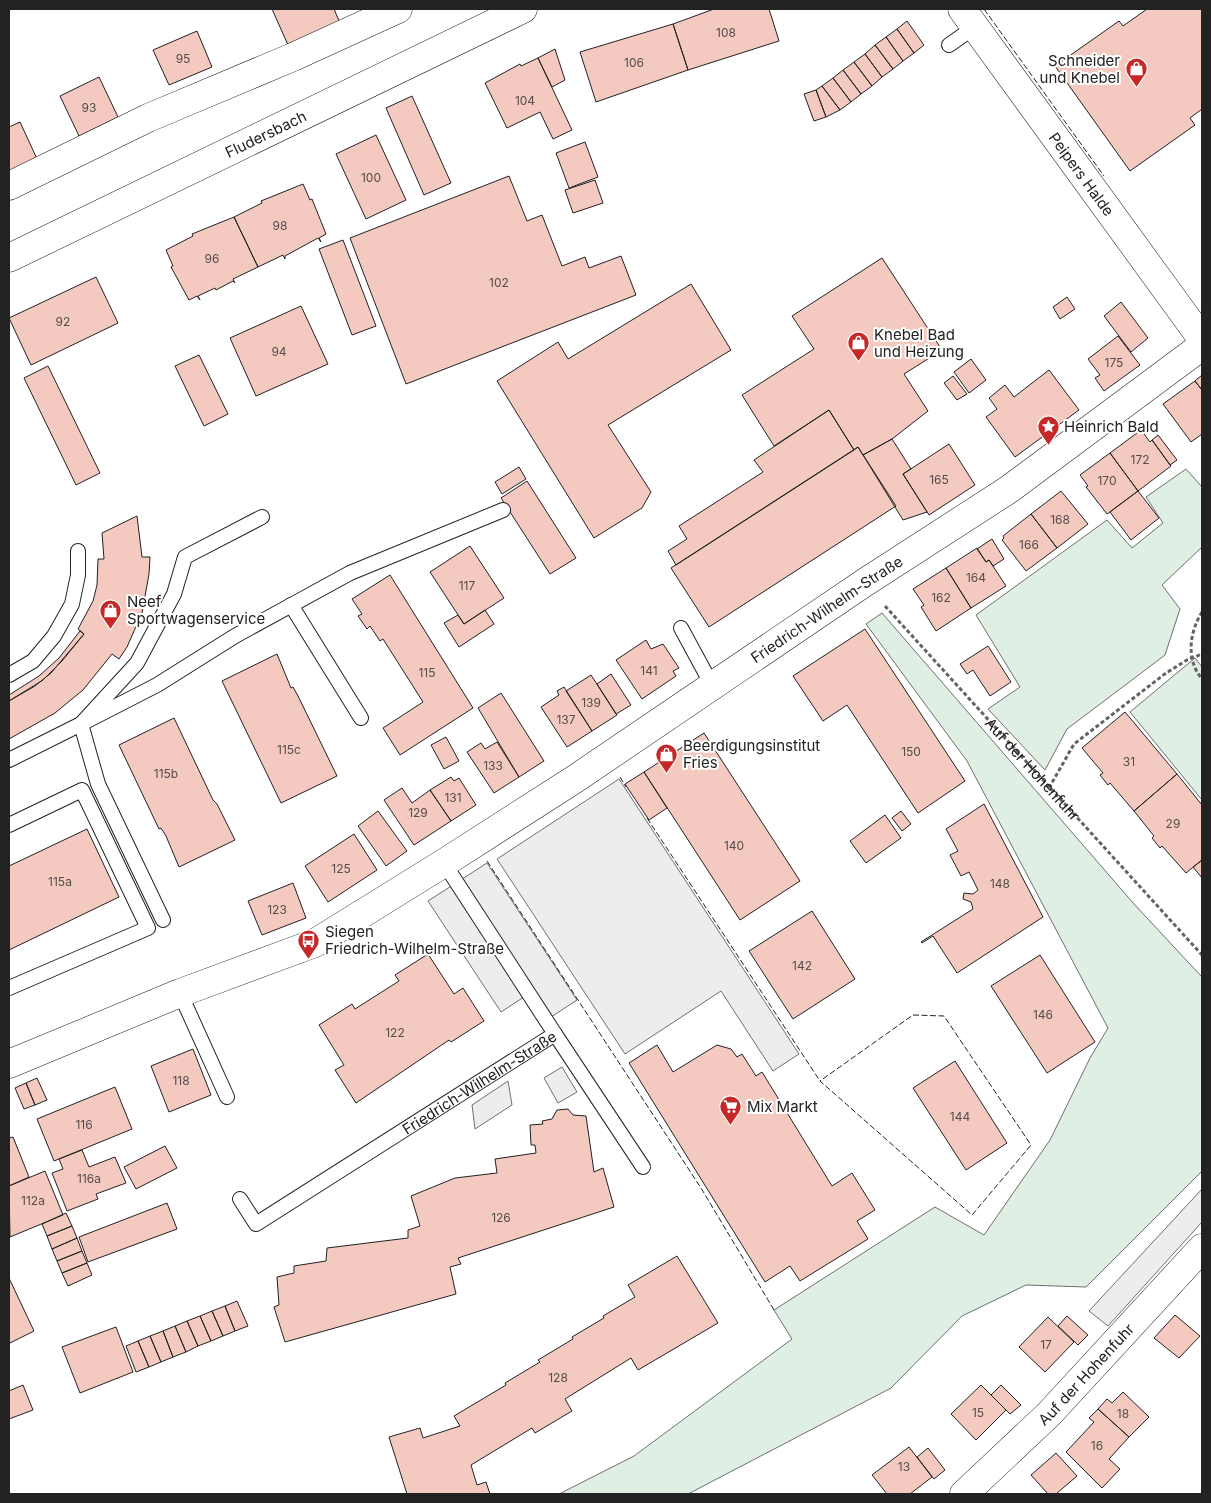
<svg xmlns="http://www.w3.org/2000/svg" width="1211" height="1503" font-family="Inter,sans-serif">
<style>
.green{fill:#e0efe3;stroke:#6f6f6f}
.parking{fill:#ededed;stroke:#6f6f6f}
.building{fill:#f3c9c0;stroke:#222}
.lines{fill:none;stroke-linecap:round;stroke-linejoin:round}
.lane-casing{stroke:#222;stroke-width:16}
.street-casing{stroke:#222;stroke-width:29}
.path{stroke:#646464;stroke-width:3;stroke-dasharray:4 2.5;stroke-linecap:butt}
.lane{stroke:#fff;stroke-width:14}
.street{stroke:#fff;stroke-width:28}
.fence{stroke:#222;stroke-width:1;stroke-dasharray:6 2.5;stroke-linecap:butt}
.labels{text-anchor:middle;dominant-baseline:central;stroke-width:4;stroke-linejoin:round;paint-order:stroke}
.number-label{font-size:12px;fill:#564c4a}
.poi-label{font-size:15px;fill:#222;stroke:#fff;text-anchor:start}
.street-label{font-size:15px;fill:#222;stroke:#fff}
</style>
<rect width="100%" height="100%" fill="#fff"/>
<path class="green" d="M1186 469 1202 487V547L1162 585 1180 609 1165 655 1067 729 1045 770 988 709 1020 687 976 615 1107 520 1132 548 1163 523 1146 497Z
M882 613 1134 904 1202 977V1171L1086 1287 1026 1285 962 1316 891 1388 688 1494H559L634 1456 792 1339 774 1310 935 1207 984 1235 1050 1140 1090 1058 1108 1028 967 761 866 624Z
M1195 658 1202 667V800L1130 712Z"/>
<path class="parking" d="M619 779 799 1054 773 1071 721 991 625 1054 497 859Z
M487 863 577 1000 545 1021 527 995 501 1012 428 901Z
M562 1067 577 1092 558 1103 544 1078Z
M508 1081 512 1105 475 1129 472 1105Z
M1202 1189V1222L1108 1326 1089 1311Z"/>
<path class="building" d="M272 9H334L340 23 288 45Z
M714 9H769L779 41 688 70 673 24Z
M1147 9H1202V109L1190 118 1195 125 1130 171 1055 66 1119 21 1123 26Z
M907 21 924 45 914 53 897 29Z
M673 24 688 70 596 102 580 52Z
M897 29 914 53 903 61 886 37Z
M197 31 212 67 169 85 153 50Z
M886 37 903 61 893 69 875 45Z
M875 45 893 69 882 77 865 54Z
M555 49 565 80 552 87 538 58Z
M865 54 882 77 872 86 854 62Z
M538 58 572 130 553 139 540 112 507 128 485 83 520 64 521 66Z
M854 62 872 86 861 94 843 70Z
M843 70 861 94 851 102 833 78Z
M99 77 118 117 79 136 60 96Z
M833 78 851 102 840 110 822 86Z
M822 86 840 110 826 117 816 90Z
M816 90 826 117 814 121 804 94Z
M412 96 451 183 424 195 386 108Z
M20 122 38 161 9 182V127Z
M376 135 406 200 366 219 336 154Z
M585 142 598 177 569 188 556 153Z
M509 176 527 221 542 215 562 266 585 257 589 268 621 256 636 295 406 384 350 238Z
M595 180 603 203 573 213 565 190Z
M303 184 310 200 312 199 326 234 319 238 321 242 318 238 285 256V259L283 255 258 267 234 217 262 203 261 201Z
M234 217 258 267 233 279 235 283 233 281 216 290 215 288 198 296 200 300 197 296 189 300 171 267 173 266 166 250 193 236 192 234Z
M343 240 376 326 352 335 319 249Z
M882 258 942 350 904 374 928 411 892 439 863 455 858 447 854 450 829 410 774 446 742 395 814 349 792 316Z
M96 277 118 323 31 365 9 318Z
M691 284 731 350 608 425 651 492 642 508 594 538 497 381 558 342 568 359Z
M1067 297 1075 309 1060 319 1053 307Z
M1121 302 1148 338 1131 352 1104 316Z
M301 306 328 364 256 396 230 338Z
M1118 336 1140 365 1104 391 1095 378 1100 375 1088 359Z
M199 355 228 414 204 426 175 366Z
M971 359 986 380 969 393 954 372Z
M48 366 100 473 76 485 24 378Z
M1049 370 1079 410 1015 457 986 417 997 409 989 398 1005 385 1014 397Z
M1202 375V390L1195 381Z
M953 376 967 394 957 400 944 383Z
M1195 381 1202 390V434L1191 442 1163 404Z
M829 410 854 450 676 565 668 551 687 539 679 526 763 472 754 460Z
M1141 430 1150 442 1152 440 1171 466 1138 491 1110 453Z
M1158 435 1177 460 1170 465 1152 440Z
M892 439 911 469 903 474 927 512 903 520 863 455Z
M949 444 975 485 929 515 903 474Z
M858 447 896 506 709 627 671 568Z
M1110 453 1138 491 1107 514 1086 487 1088 486 1080 475Z
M519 467 526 479 502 494 495 482Z
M527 481 576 558 550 574 501 498Z
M1061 491 1088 524 1057 548 1031 514Z
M1138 491 1159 518 1131 540 1110 512Z
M1031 514 1057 548 1026 571 1002 540 1004 538 1003 536Z
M137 516 142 557H150L149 574 142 613 127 647 119 659 112 654 83 690 55 713 9 739V701L35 686 51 673 84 634 78 629 93 601 97 585 98 559H104L102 533Z
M992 539 1004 559 993 566 989 560 986 562 977 549Z
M470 546 504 598 464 624 430 572Z
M977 548 986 562 989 560 1006 586 971 608 946 568Z
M946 568 971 608 936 631 921 607 924 605 913 589Z
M390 575 473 708 400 755 383 728 423 702 383 639 380 641 370 626 367 629 358 616 362 614 352 599Z
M485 610 494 624 459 647 444 623 458 615 464 624Z
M865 629 965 781 918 813 847 705 823 721 793 676Z
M80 631 84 634 62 661 43 680 9 701V695L39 676 59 658Z
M646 640 651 649 663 644 679 668 673 671 676 676 642 699 616 660Z
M988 646 1011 682 990 696 973 670 967 674 960 664Z
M277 654 291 688 293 687 298 696 337 776 281 803 222 681Z
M611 674 631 705 616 714 597 684Z
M591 675 617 715 592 731 566 691Z
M564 687 592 731 567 747 541 707 559 695 557 691Z
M501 693 544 761 519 777 478 708Z
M1125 712 1177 774 1134 811 1110 783 1108 785 1100 775 1103 773 1082 748Z
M174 718 213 800 217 804 235 840 179 867 166 836 161 828 159 829 119 745Z
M704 733 800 881 740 920 644 772Z
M446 737 459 761 444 769 431 745Z
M497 742 519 777 494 793 467 752 481 743 485 749Z
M644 772 667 808 649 820 625 784Z
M1177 774 1202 805V860L1186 873 1162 846 1160 848 1152 838 1154 836 1134 811Z
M451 777 454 781 459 778 476 805 451 821 430 790Z
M402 788 412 803 430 790 451 821 414 845 384 800Z
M984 804 1043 917 957 973 933 936 922 943 921 942 973 909 971 902 963 899 964 893 973 894 978 890 969 872 961 876 950 855 958 851 946 829Z
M378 811 407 851 386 866 358 826Z
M901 811 911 824 902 831 892 818Z
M885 815 901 838 866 863 850 841Z
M87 829 119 897 9 950V866Z
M354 834 377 870 328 902 305 866Z
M1202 860V878L1193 867Z
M293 883 306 918 262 935 248 901Z
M812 911 855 979 793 1019 749 951Z
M428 954 454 994 463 988 484 1021 451 1042 449 1040 356 1103 335 1070 344 1065 319 1025 352 1004 355 1009 399 981 395 975Z
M1040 955 1095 1042 1047 1073 991 986Z
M657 1045 673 1072 717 1045 731 1049 737 1057 742 1054 756 1076 762 1072 832 1186 852 1173 875 1210 857 1221 868 1239 800 1281 790 1266 765 1282 629 1063Z
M193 1049 211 1095 169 1112 151 1066Z
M955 1061 1007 1143 966 1170 913 1088Z
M37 1078 47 1100 35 1105 26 1083Z
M26 1083 35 1105 24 1109 15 1088Z
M115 1087 132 1129 54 1161 37 1119Z
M568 1109 573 1115 586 1116 594 1172 603 1168 614 1207 458 1258 461 1264 450 1267 456 1294 285 1342 274 1307 279 1305 277 1277 294 1273V1266L326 1261 327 1248 408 1238V1230L420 1226 411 1196 455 1178 497 1173 495 1159 536 1153 535 1145H531L530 1125 543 1124 542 1121 552 1119 557 1110Z
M13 1137 29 1177 9 1186V1138Z
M165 1146 177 1168 136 1189 124 1167Z
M82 1150 89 1167 115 1157 126 1183 96 1194 98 1199 67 1211 52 1173 63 1169 59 1159Z
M45 1171 63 1215 10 1237 9 1186Z
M167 1203 177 1229 88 1262 79 1237Z
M66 1213 72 1226 47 1236 42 1224Z
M72 1226 77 1238 52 1249 47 1236Z
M77 1238 82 1251 57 1261 52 1249Z
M82 1251 87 1263 62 1273 57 1261Z
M677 1256 718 1323 638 1370 631 1358 565 1399 572 1411 535 1433 532 1428 471 1465 477 1485 486 1482 490 1494H407L389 1437 420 1428 423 1438 460 1426 454 1416 506 1385 505 1383 540 1362 538 1360 573 1339 572 1337 604 1318 603 1316 635 1297 628 1285Z
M87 1263 92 1275 68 1286 62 1273Z
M9 1278 34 1331 10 1343 9 1341Z
M237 1301 248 1326 235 1331 225 1306Z
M225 1306 235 1331 223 1336 212 1311Z
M212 1311 223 1336 211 1341 200 1316Z
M1175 1315 1200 1336 1179 1358 1154 1338Z
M200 1316 211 1341 198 1346 187 1321Z
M1067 1316 1088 1335 1078 1345 1058 1326Z
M1048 1317 1074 1342 1045 1372 1019 1347Z
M187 1321 198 1346 186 1352 175 1326Z
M175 1326 186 1352 173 1357 163 1331Z
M116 1327 133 1372 80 1393 62 1347Z
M163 1331 173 1357 161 1362 150 1336Z
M150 1336 161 1362 149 1367 138 1341Z
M138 1341 149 1367 136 1372 126 1346Z
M23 1385 33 1410 9 1419V1391Z
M981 1385 1006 1410 976 1440 951 1414Z
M1001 1385 1021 1405 1010 1414 991 1395Z
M1123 1392 1149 1417 1129 1437 1098 1409 1107 1399 1112 1403Z
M1098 1409 1129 1437 1109 1459 1120 1469 1102 1488 1066 1452 1094 1422 1089 1418Z
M909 1447 932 1477 910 1494H887L872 1475Z
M928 1448 945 1470 934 1479 917 1457Z
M1056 1453 1077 1476 1056 1494H1048L1031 1475Z"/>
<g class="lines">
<defs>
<g id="lane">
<path d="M949 45 976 26"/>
<path d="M291 605 361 718"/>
<path d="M681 628 713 687"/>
<path d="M9 675 33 661 54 636 72 604 78 575V551"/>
<path d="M9 760 81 724 137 663 174 594 185 557 262 517"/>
<path d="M9 825 82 790 148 928 9 988"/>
<path d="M163 920 98 784 81 724 157 685 235 636 350 573 503 510"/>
<path d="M180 993 227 1097"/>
<path d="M555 1034 643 1167"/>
<path id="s2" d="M240 1199 256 1224 555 1034 444 863"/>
</g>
<g id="street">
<path id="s3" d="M962 9 1202 339"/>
<path d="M9 186 148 118 293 57 398 9"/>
<path id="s4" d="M9 258 523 9"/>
<path id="s5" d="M9 1064 180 993 315 943 444 863 575 779 864 583 1008 490 1202 346"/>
<path id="s6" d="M964 1494 1049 1414 1202 1248"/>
</g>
</defs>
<use href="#lane" class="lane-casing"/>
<use href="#street" class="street-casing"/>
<g class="path">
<path id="s1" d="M885 606 1202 955"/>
<path d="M1202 612C1189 633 1186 660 1202 679"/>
<path d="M1049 788 1074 744 1166 673 1187 660 1202 654"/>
</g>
<use href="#lane" class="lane"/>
<use href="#street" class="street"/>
<path class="fence" d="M984 9 1104 176
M620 777 626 787
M647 818 820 1081
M487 861 701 1188 774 1310
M913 1015 944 1016 1031 1145 972 1215 820 1081Z"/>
</g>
<defs>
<symbol id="shop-pin" viewBox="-11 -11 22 30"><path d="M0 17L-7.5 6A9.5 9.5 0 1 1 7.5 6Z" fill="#c62828" stroke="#fff"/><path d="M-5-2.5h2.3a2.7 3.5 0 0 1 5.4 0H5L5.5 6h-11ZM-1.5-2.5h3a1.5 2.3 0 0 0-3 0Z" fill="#fff"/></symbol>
<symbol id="sight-pin" viewBox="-11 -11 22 30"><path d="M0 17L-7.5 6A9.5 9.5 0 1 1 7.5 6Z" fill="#c62828" stroke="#fff"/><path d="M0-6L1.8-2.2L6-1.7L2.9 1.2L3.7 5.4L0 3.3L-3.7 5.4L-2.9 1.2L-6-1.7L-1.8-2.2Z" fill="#fff"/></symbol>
<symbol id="bus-pin" viewBox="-11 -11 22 30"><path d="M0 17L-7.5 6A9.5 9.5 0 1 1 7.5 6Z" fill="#c62828" stroke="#fff"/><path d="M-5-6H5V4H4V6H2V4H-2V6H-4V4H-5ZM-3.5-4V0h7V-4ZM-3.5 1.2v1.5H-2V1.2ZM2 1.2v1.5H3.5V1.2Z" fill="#fff"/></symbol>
<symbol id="supermarket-pin" viewBox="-11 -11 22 30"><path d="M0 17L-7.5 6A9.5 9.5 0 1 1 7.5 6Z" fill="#c62828" stroke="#fff"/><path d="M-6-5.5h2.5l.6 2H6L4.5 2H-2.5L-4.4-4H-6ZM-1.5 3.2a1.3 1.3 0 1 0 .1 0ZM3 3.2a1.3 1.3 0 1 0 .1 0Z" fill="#fff"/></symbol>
</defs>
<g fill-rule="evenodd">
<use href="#shop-pin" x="1124" y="56" width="25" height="34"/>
<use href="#shop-pin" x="846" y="330" width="25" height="34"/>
<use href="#sight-pin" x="1036" y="414" width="25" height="34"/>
<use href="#shop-pin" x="98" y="598" width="25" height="34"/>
<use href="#shop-pin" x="654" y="742" width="25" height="34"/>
<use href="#bus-pin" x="296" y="928" width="25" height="34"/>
<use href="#supermarket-pin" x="718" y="1094" width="25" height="34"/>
</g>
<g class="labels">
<g class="number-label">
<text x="726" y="32">108</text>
<text x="183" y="58">95</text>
<text x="634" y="62">106</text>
<text x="525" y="100">104</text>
<text x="89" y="107">93</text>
<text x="371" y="177">100</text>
<text x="280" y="225">98</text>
<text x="212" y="258">96</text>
<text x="499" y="282">102</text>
<text x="63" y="321">92</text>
<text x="279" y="351">94</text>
<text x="1114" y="362">175</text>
<text x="1140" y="459">172</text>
<text x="939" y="479">165</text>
<text x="1107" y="480">170</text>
<text x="1060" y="519">168</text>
<text x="1029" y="544">166</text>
<text x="976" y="577">164</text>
<text x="467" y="585">117</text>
<text x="941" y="597">162</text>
<text x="649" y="670">141</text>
<text x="427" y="672">115</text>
<text x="591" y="702">139</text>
<text x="566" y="719">137</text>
<text x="289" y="749">115c</text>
<text x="911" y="751">150</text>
<text x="1129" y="761">31</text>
<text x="493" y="765">133</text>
<text x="166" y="773">115b</text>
<text x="453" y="797">131</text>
<text x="418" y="812">129</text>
<text x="1173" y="823">29</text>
<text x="734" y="845">140</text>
<text x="341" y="868">125</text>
<text x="60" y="881">115a</text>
<text x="1000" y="883">148</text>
<text x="277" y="909">123</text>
<text x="802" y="965">142</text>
<text x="1043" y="1014">146</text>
<text x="395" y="1032">122</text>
<text x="181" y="1080">118</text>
<text x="960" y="1116">144</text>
<text x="84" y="1124">116</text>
<text x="89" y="1178">116a</text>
<text x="33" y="1200">112a</text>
<text x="501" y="1217">126</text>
<text x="1046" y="1344">17</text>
<text x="558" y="1377">128</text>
<text x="978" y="1412">15</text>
<text x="1123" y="1413">18</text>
<text x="1097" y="1445">16</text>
<text x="904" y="1466">13</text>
</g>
<g class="poi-label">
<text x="1120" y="60" text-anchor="end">Schneider<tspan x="1120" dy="17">und Knebel</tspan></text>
<text x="874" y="334">Knebel Bad<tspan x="874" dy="17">und Heizung</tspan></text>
<text x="1064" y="426">Heinrich Bald</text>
<text x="127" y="601">Neef<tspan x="127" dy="17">Sportwagenservice</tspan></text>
<text x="683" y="745">Beerdigungsinstitut<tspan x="683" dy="17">Fries</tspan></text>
<text x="325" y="931">Siegen<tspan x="325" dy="17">Friedrich-Wilhelm-Straße</tspan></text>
<text x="747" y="1106">Mix Markt</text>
</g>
<g class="street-label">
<text stroke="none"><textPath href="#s4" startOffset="285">Fludersbach</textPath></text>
<text stroke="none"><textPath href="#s3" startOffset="204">Peipers Halde</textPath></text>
<text stroke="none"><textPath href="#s5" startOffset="940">Friedrich-Wilhelm-Straße</textPath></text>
<text stroke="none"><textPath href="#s1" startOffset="220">Auf der Hohenfuhr</textPath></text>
<text stroke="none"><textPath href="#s2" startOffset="294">Friedrich-Wilhelm-Straße</textPath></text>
<text stroke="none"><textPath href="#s6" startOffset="171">Auf der Hohenfuhr</textPath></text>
</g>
</g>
<rect width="1211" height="1503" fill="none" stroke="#222222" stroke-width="20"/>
</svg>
